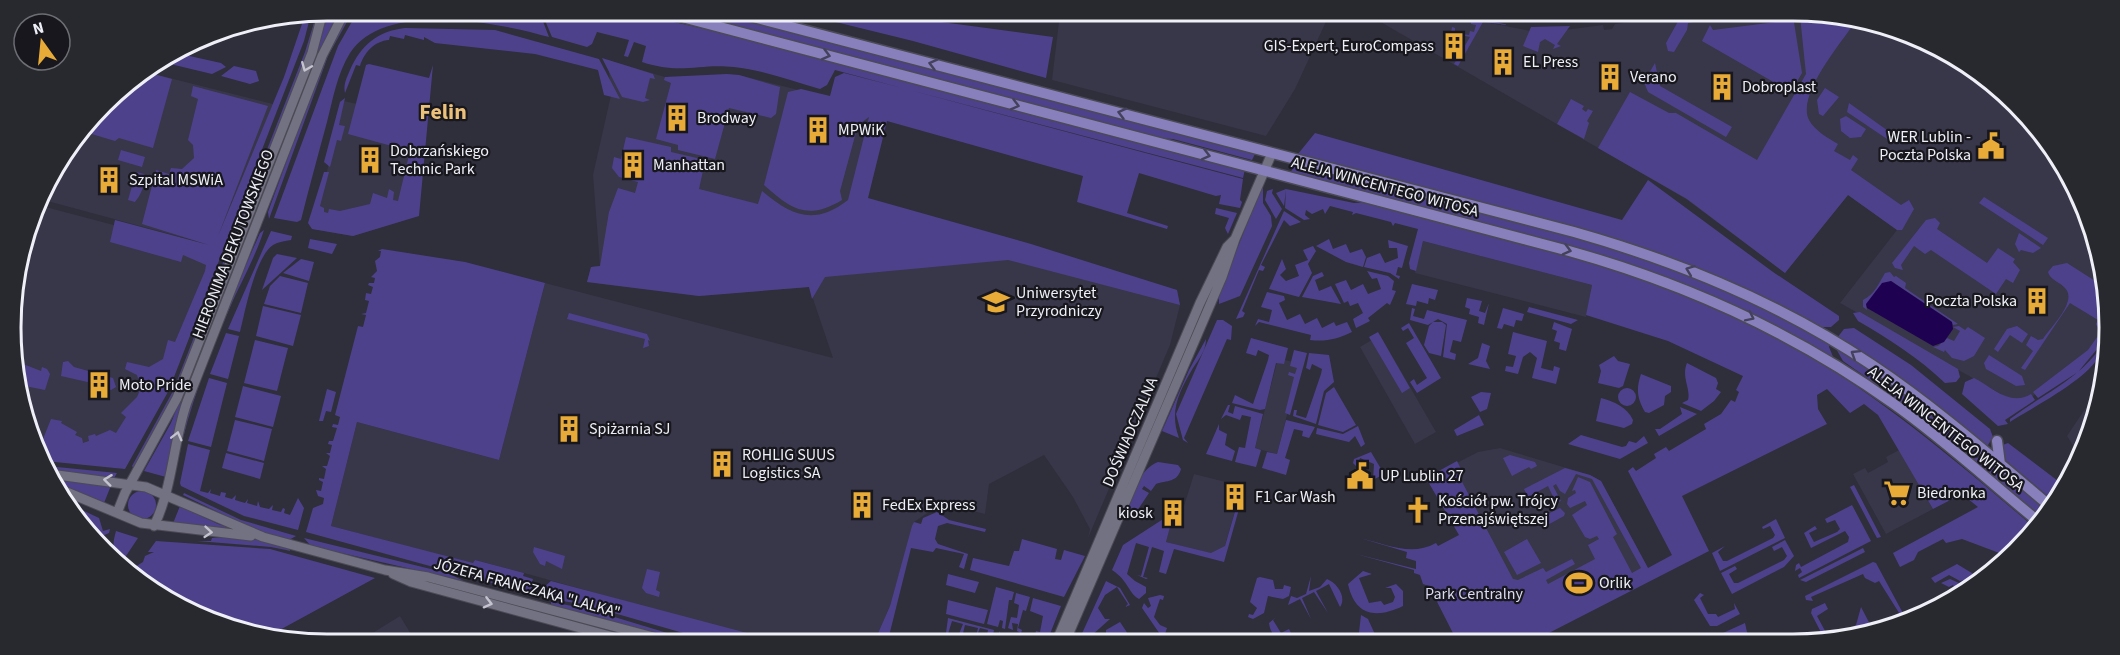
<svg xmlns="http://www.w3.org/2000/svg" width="2120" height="655" font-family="'Source Sans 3',sans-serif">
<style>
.built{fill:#383649}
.green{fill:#4e418b}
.water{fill:#1f0152}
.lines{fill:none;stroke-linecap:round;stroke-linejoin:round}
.secondary-casing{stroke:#4b4a55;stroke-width:11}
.primary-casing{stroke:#4b4a55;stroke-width:13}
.secondary{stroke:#737282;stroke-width:9}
.primary{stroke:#8880bd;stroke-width:10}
.oneway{stroke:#44415d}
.oneway2{stroke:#c4c3cf}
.labels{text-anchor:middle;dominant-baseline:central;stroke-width:4.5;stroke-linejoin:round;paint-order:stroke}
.poi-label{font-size:16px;fill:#efeff8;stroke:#17171d;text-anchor:start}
.street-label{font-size:16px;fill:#efeff8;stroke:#17171d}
.park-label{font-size:16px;fill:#dbdaf1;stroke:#17171d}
.district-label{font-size:22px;font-weight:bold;fill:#ebc07b;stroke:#17171d}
.rim{fill:none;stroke:#efeff8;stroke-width:3}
</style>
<rect width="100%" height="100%" fill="#2f2e3b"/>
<path class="built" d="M1060 13 1329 15 1295 89 1266 136 1052 80Z
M1376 15H1448L1541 33 1603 25 1604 30 1612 29 1615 24 1676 16 1855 17 1969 64 2056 152 2103 266V332L2090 355 2026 401 2015 402 1840 303 1897 230 1848 195 1785 273 1686 199 1372 17Z
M608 60 665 77 739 75 877 110 856 199 1177 290 1180 305 1170 345 1088 538 1090 529 1073 497 1044 455 989 484 985 514 935 502 932 510 914 522 890 606 875 640 761 639 524 573 475 560 473 564 331 526 357 422 499 460 545 283 833 358 809 287 699 296 587 282 591 267 600 266 593 175 611 95Z
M146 72 273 104 214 246 40 199 43 187 118 89Z
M344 101 423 119 402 221 353 236 313 229Z
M38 205 212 251 201 290 132 438 41 454 21 409 13 286Z
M1423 241 1592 285 1586 317 1415 273Z
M1380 335 1436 432 1415 444 1360 347Z
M1278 358 1300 364 1277 454 1255 448Z
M2103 382V390L2079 455 2067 436Z
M1500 448 1590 475 1601 481 1648 568 1533 629 1449 467 1478 452Z
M1901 449 1933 509 1886 534 1853 474 1865 468 1868 473 1888 462 1886 457Z
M1194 474 1242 486 1222 556 1166 542 1170 526 1177 528Z
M400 616 411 634 402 639H363Z"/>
<path class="green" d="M327 11H338L179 414 166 477 144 471 171 423 315 53Z
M350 11H353L328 56 269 219 268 212 323 62Z
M358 11H539L549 37C496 22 385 0 350 53 337 74 333 99 327 122 318 155 309 188 301 220L297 222 274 218 338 46Z
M541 11 630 12 644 15 783 47 1245 169 1243 178 906 89 1243 179 1240 200 1242 202 1240 208 1219 204 1221 195 1216 196 1139 173 1127 213 1168 226 1167 229 1077 202 1083 176 887 121 868 198 1031 244 1177 290 1180 305 1008 260 825 277 812 299 809 287 699 296 587 282 591 267 600 266 609 212 618 188 635 193 638 182 619 177 612 168 614 157 621 159 626 137 671 147V152L714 162 704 166 699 189 758 204 762 191C792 216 814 226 848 200L869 117 858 125 840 191 842 200C807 221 791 209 764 185L788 92 801 89 830 96 835 77 844 73 902 88 835 70 827 85 820 89C792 81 763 70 734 67 699 63 681 75 642 62L646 46 634 42 628 57 624 56 629 40 597 32 592 44 587 47 552 37Z
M676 12H720L1256 152 1252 160 1173 139 1152 138Z
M795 12 917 13 919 19 1053 37 1046 78 913 41Z
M311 14 304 41 169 390 125 469 45 461 39 449 51 419 62 421 61 423 77 432 75 435 82 438 83 443 89 441 88 436 95 434 96 436 110 430 116 433 126 417 121 413 137 397 141 388 137 375 125 369 127 362 149 367 163 359 168 340 175 342 205 271 206 265 183 255 181 262 110 242 115 220 209 245 142 224 156 170 169 174 171 168 182 169 194 158 193 145 188 140 198 99 191 96 193 86 268 106 218 236 284 77 305 15Z
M1454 15H1460L1509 25 1483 22 1458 66 1454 64 1470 37 1451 33 1452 27 1455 28V33L1469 35 1470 31 1474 32 1476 25 1471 24V20L1460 18 1457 22Z
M316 16 311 43 178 387 134 469 132 466 173 391 305 52Z
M1681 16H1699V21L1688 23 1687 30 1674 52 1668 51 1666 43Z
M1793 16 1802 73 1791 92 1702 41 1710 25 1713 30 1792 20Z
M1800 16 1858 18C1843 41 1796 94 1809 120 1815 131 1828 138 1838 144L1834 151 1850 160 1853 155 1858 159 1851 170 1901 205 1909 200 1914 209 1902 230H1897L1848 195 1785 273 1687 199 1598 148 1630 92 1669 113H1676L1757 160 1806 74Z
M1570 26 1557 44 1561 46 1553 49 1555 45 1545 39 1540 42 1538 52 1523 46 1531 27Z
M405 28 495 30 599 59 620 99 604 95 598 70 535 54 435 43 424 37V40L405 35 404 39 390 36 389 40C374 41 364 53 360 66L356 65 345 93C343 85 347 77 350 70 361 45 378 31 405 28Z
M176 53 221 63 226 67 212 74 162 62Z
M1952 57 1977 72 2011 106 1948 64Z
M602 58 653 74 655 79 650 78 645 98 650 100 643 102 622 97Z
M1655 63 1660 86 1732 127 1726 137 1648 92 1644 82Z
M369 64 429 78 433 65 419 216 353 236 312 229 308 223 324 172H329L320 206 324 208V212L328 213 329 209 340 211 370 204 373 193 387 198 389 189 394 192 393 200 398 201 410 151 348 134 366 65Z
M234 66 256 71 259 81 250 84 221 76Z
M146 72 172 79 153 148 119 138 115 141 85 132 118 89Z
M727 74 739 75 780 87 776 114 771 118 729 108 715 159 678 150V145L656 139 671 83 664 80 665 77Z
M1825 88 1839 97 1823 116 1819 114 1817 100Z
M345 98 339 125 345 126 341 141 337 140 330 167 324 162 340 102Z
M1571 99 1584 106 1582 109 1586 112 1588 109 1593 111 1587 121 1589 123 1584 139 1557 124Z
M1849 103 1898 138 1893 143 1847 112Z
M1846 116 1866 129 1861 137 1850 138 1841 131 1840 119Z
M1315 133 1622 220 1648 180 1773 272 1839 316V320L1831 327H1820L1753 292 1654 251 1298 154Z
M121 150 145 157 142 167 118 160Z
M1293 165 1378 184 1598 242 1713 282 1830 342 1829 347 1834 359 1748 311 1658 274 1291 173Z
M136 172 144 174C146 183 141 195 135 202L128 200Z
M1263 184V203L1271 216 1272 226 1240 296 1219 304V294Z
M1273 189 1272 193 1282 209 1276 219 1265 200 1267 191Z
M1286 189 1354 203 1372 202C1436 219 1501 237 1565 255 1624 272 1685 289 1740 317 1851 372 1941 448 2035 528L2010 557 1962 539 1946 543 1943 539 1918 552 1914 560 1900 567 1893 553 1978 507 1962 494 1933 509 1878 415 1864 404 1850 413 1827 389 1817 395 1818 409 1827 424 1682 496 1709 551 1541 637 1542 641H1457L1429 586 1423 584 1420 575 1414 573V570L1356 554 1416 569V561L1406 558 1407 552 1360 538C1386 544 1411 557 1436 543L1438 546 1459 535 1426 478 1457 461 1462 471 1458 474 1485 526 1481 528H1486L1513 579 1518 580 1543 568 1546 572 1572 559 1575 564 1546 580 1548 584 1595 559 1588 545 1599 539 1597 536 1590 539 1585 537 1572 515 1587 505 1585 501 1570 508 1567 504 1568 498 1576 493 1575 490 1572 491 1578 477 1590 482 1617 534 1613 537 1632 573 1641 568 1592 479 1576 474 1565 494 1560 491 1556 484 1553 486 1561 501 1556 503 1548 486 1528 497 1524 489 1565 468 1590 475 1601 481 1648 568 1672 555 1628 471 1633 467 1636 471 1656 458 1654 454 1666 447 1669 451 1706 429 1704 424 1721 414 1731 400 1735 402 1739 392 1736 390 1743 376 1668 341 1586 315 1592 285 1423 241 1416 271 1410 269 1409 263 1418 229 1395 223 1393 226 1391 222 1356 213 1352 215 1353 212 1330 206 1325 214 1323 209 1312 214 1306 210 1305 215 1310 219 1304 220 1285 208 1286 190 1284 206 1276 193Z
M1984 197 2048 238 2043 245 1979 203Z
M1216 208 1237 213 1228 234 1225 228 1229 218 1215 214Z
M1284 211 1301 222 1290 226 1284 220 1261 265 1265 267 1263 271 1259 270 1242 311 1245 313 1243 317 1236 319Z
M1935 218 1940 223 1937 229 1987 263 1998 248 2015 259 2013 262 2020 270 2013 283 2006 279 1996 294 1931 250 1925 254 1914 246 1901 265 1903 270 1895 268 1892 263 1926 220Z
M264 230C257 252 246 273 235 296 215 341 195 390 183 438L186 416 231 299 260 233Z
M271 231 292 236 291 240C285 241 278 242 273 245 255 257 245 312 240 332L228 329Z
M2019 233 2041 248 2033 253 2021 250 2019 252 2015 244Z
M310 239 337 244 332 254 308 248Z
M1329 239 1333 249 1346 244 1350 253 1362 249 1366 257 1363 267 1346 262 1316 246Z
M1388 240 1408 246 1402 268 1398 267 1396 275 1400 276 1399 279 1390 273 1364 267 1367 258 1380 253 1385 263 1398 258 1397 248H1389Z
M1313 246 1316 251 1308 264 1312 273 1299 297 1269 289 1282 259 1286 269 1280 275 1286 281 1299 276 1295 265 1308 260 1303 250Z
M382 249 465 262 545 283 499 460 357 422 331 526 473 563 475 560 524 573 523 576 533 579 531 586 534 592 519 588 517 590 306 532 313 508 323 504 324 498 318 496 316 490 321 491 323 482 319 480V478L324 479 326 469 322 466H327L330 456 326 453H330L332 445 328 444 329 441H333L337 428 332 427 333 424 338 425 340 417 335 415 358 326 363 327 366 315 361 314 366 313 369 301 365 300 366 293 371 294 373 287 368 285 369 283H374L375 278 371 277 377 271 375 261 380 257 381 251H378Z
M277 254 297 258 262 290 273 258Z
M301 259 314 262 309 281 283 273Z
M2067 263 2103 286V342L2078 372 2038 398 2033 392 2088 350 2100 333 2096 324 2098 320 2070 303 2025 370 2021 368 2033 351 2026 345 2031 336 2038 340 2043 339C2051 327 2078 301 2065 288 2060 282 2050 280 2048 272L2053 266Z
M1367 271 1388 276 1394 281 1392 290 1396 291 1390 305 1387 303 1368 318 1370 321 1356 328 1353 319 1363 313 1358 303 1350 306 1348 301 1344 303 1335 284 1346 280 1351 290 1363 284 1368 294 1381 289 1377 278 1372 279Z
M1322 272 1324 276 1315 280 1319 291 1331 286 1341 304 1302 297 1313 276Z
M1890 272 1894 277 1896 276 1906 283 1905 288 1958 324 1953 325 1951 321 1891 281 1866 305 1867 310 1863 307V300C1875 294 1879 283 1885 273Z
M280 276 308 283 301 313 264 304 270 286Z
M1412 284 1438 290 1435 300 1429 298 1428 304 1417 301 1416 306 1406 304Z
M1267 292 1284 296 1285 300 1279 303 1287 320 1300 314 1305 324 1317 318 1322 328 1334 322 1336 326 1347 322 1352 332C1337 339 1326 342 1310 340L1311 335 1259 322 1255 326 1258 319 1269 322 1272 310 1261 307Z
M1467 298 1482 301 1479 311 1485 313 1489 303 1484 325 1478 323 1479 317 1469 314 1470 309 1465 307Z
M263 306 301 315 293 346 256 336Z
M1529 307 1578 320 1571 324 1527 312Z
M1412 308 1415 309 1413 316 1424 319 1427 310 1467 320 1461 342 1453 340 1450 352 1456 354 1455 360 1443 357 1447 324 1438 319 1428 325 1410 320Z
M1503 308 1524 314 1522 321 1516 320 1514 327 1504 324 1502 329 1497 328Z
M1860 312 1958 369 1960 377 1956 382 1945 383C1919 358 1889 339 1858 321L1853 313Z
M569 313 647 334 650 341 648 340 649 346 643 348 645 339 567 319Z
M1217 320H1223L1232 326 1231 340 1227 339 1184 438 1188 443 1183 440 1176 414Z
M1433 322H1442L1446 325 1441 356 1429 353 1424 345 1429 326Z
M1554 322 1572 329 1566 351 1559 349 1560 343 1554 341 1557 331 1552 329Z
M1409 323 1441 378 1417 393 1410 382 1414 379 1417 385 1427 378 1406 343 1414 338 1408 328 1403 331 1401 328Z
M1959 326 1965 330 1968 327 1985 338 1974 356 1964 361 1952 358 1945 350 1944 352 1933 347 1938 346 1947 338 1954 341 1960 331 1953 327Z
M2017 326 2028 334 2022 343 2010 335 1998 352 1994 349 2007 329Z
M1854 328 1911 365 1990 429 1993 437 1988 445 1985 446 1837 338 1844 329Z
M1378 332 1410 388 1402 393 1369 337Z
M1513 332 1547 341 1541 368 1553 371 1554 366 1560 368 1556 384 1532 378 1537 358 1530 352 1523 357 1518 374 1505 371 1506 366 1513 367 1516 356 1508 354Z
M226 333 239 336 228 379 210 374Z
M1251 338 1288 348 1284 364 1276 363 1265 409 1260 410 1232 403 1235 395 1253 404 1268 360 1269 355 1258 350 1256 356 1246 353Z
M1206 339C1206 350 1199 359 1193 368 1179 392 1169 411 1179 438L1162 431 1189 370Z
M255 340 288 348 277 391 244 383Z
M1482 343 1490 346 1486 361 1490 369 1468 364 1478 358Z
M2103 344C2103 373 2032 407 2010 422V419C2043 394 2079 380 2103 344Z
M1835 347 1869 366 1981 452 1966 451 1916 412 1843 361Z
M1294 350 1307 353 1290 415 1285 413 1294 377 1288 375 1289 372 1295 374 1297 368 1290 366Z
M1309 353 1329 355 1334 382 1324 391 1316 424 1293 416 1294 410H1297L1296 415 1306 418 1321 374 1322 369 1312 364 1310 370 1306 368Z
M1989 355 2022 376 2025 385 2016 386 1986 369 1984 363Z
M1614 356 1618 361 1630 364 1623 386 1619 388 1598 383 1601 371 1599 365Z
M68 361 74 367 113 378 116 387 111 390 106 388V383L93 379 92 383 61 376 63 362Z
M18 362 41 371 42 367 47 369 50 374 45 390 20 385Z
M1687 363 1716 378 1718 383 1716 389 1721 392 1714 401 1701 411 1682 403 1688 400C1691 389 1681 377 1687 363Z
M1641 374 1671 386V392L1665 396 1664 405 1649 413 1645 412C1637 398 1636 389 1641 374Z
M209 378 227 383 211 447 188 441Z
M1974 378C1992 387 2010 407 2031 394L2035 400 2005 420 2008 424 1998 426 1962 394 1965 382Z
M243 386 281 396 273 427 235 417Z
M1334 387 1356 425 1343 432 1318 425 1326 393Z
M1618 397a9 9 0 1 1 18 0a9 9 0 1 1-18 0Z
M327 389 336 392 331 412 326 411 323 421H319Z
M1481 392 1491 393 1487 409 1480 412 1471 397Z
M1601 398C1615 402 1627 407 1633 420L1632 424 1624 428 1596 421Z
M1228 405H1230L1228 412 1233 414 1235 406 1263 414 1255 448 1261 450 1256 467 1235 462 1239 447 1245 448 1251 417 1242 415 1240 420 1226 415 1221 419Z
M1680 407 1697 414 1659 436 1655 429H1660L1682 414Z
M1479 415 1484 425 1457 436 1454 430Z
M235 420 272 429 264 461 227 451Z
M1286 420 1315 427 1309 438 1302 436 1303 431 1294 429 1285 458 1290 460 1286 475 1262 468 1267 452 1277 454Z
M1219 424V430L1227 434 1225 445 1235 451 1232 461 1206 454Z
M1358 426 1365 444 1361 447 1355 436 1349 442 1316 434 1317 428 1343 434Z
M1581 435 1622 447 1626 446 1629 441 1636 443 1644 436 1648 443 1620 459 1568 444Z
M2008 443 2066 487 2055 502 2005 460 2000 446Z
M188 444 210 450 200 491 208 493 211 489 210 493 220 496 221 492 226 493 225 497 232 499 236 495 235 500 245 503 248 499 247 503 257 506 258 501 260 507 269 509 273 505 272 510 281 512 283 508 285 509 284 513 290 515 298 498 304 508 298 530 244 516 181 486 180 483Z
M1371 452 1384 474 1373 480 1374 464 1360 458 1357 467 1353 463 1354 459Z
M226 453 264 463 260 479 222 468Z
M1510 455 1535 462 1537 466 1531 469 1529 467 1512 476 1503 458Z
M1985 456 2049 509 2041 520 1972 459Z
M1158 462 1178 465 1181 469C1177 483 1167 480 1156 484L1151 491 1144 486 1142 489 1149 493 1135 514 1128 515 1125 513C1133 495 1138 470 1158 462Z
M47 466 117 473 114 478 49 470Z
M52 476 112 483 104 503 54 482Z
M1854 485 1881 537 1877 538 1850 487Z
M128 505a14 14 0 1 1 28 0a14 14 0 1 1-28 0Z
M184 493 241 520 296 536 289 540 253 529 183 495Z
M63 501 99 518 103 531 110 529 109 533 98 538Z
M1852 505 1871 541 1799 578 1798 575 1802 572 1800 568 1795 571 1796 565 1799 563 1801 567 1848 542 1849 537 1845 531 1811 548 1804 533 1815 526 1817 529 1809 533 1814 542 1837 532 1840 529 1835 520 1827 523 1825 519Z
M180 506 218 524 254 534 172 526Z
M1236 508 1239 509 1224 562 1174 549 1166 574 1159 572 1164 551 1152 547 1143 577 1148 578 1146 579 1137 575 1141 576 1149 547 1136 543 1127 574 1135 581 1146 587V593L1139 599C1128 593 1129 581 1112 570L1123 545 1171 514 1173 515 1174 510 1181 512 1177 528 1170 527 1166 542 1211 553 1225 546Z
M1560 508 1565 513 1564 516 1542 528 1537 519Z
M937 512 949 520 986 529 985 532 947 523 938 526 935 539 938 544 968 554 964 569 959 567 964 554 936 548 933 552 911 548 888 640H875L890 606 912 526 914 522 921 524 923 518Z
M1776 519 1785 538 1720 571 1712 553 1725 546 1718 552 1723 561H1727L1773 538 1775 535 1770 526 1763 529 1762 527Z
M116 531 138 538 122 562C112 552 112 545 116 531Z
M227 537C243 538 281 539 291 551L271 547 197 541H211L212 538Z
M304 538 447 573 464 581 311 546Z
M1022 539 1057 549 1055 559 1061 560 1064 550 1085 556 1064 597 970 570 973 558 1009 566 1014 551H1019Z
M1527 539 1541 563 1517 575 1504 552Z
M1785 540 1794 556 1784 567 1732 594 1721 573 1735 566 1737 569 1729 574 1734 583H1738L1784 560 1787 556 1782 547 1774 551 1772 547Z
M156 541 270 549 375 578 265 638 151 591 130 570 143 562 145 556 154 552H148Z
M534 547 565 556 562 569 546 561 545 566 540 564 533 552Z
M1863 548 1865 552 1806 582 1800 580Z
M1873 562 1876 563 1905 617 1902 619 1898 618 1901 616 1879 581 1875 583 1865 578 1863 574 1811 597 1813 601 1806 600 1805 596Z
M1957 564 1980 578 1958 594 1953 585 1949 587 1941 583 1950 579 1959 583 1964 580 1960 581 1949 575 1935 583 1931 578Z
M647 569 660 572 656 590 660 592 659 597 646 593 642 588Z
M1363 571 1372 574 1359 578 1369 603 1381 601 1384 605 1393 602 1395 597 1391 588H1385L1396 584 1403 591V606C1376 619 1355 616 1348 584Z
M948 574 979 582 975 593 946 585Z
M1311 576 1309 591 1320 587 1327 579C1337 583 1347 597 1340 607L1329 584 1316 591 1328 613 1314 592 1302 598 1311 619 1300 599 1288 605 1291 596 1297 598 1306 594Z
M1260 577 1273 580 1275 589H1283L1284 585 1291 587 1289 596 1283 599 1268 596 1264 613 1253 619 1248 617 1249 614 1253 615 1257 608 1250 602 1257 578Z
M551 581 747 633 761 639H704L586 605 546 598 543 595V588Z
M1106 581 1120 588 1130 605 1125 607 1128 604 1117 587 1105 595 1098 608 1105 619H1110L1091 636 1086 634 1084 640H1079Z
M996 587 1014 592 1012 600H1009L1005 629 1002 628 1003 621 1000 620 998 627 987 624Z
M1016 593 1030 597 1026 611 1023 610 1018 628 1022 630 1021 633 1017 631 1018 624 1012 623 1013 630 1008 628 1011 617 1017 618 1019 605 1014 603Z
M1700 593 1704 595 1700 598 1708 614H1716L1718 617 1735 609 1734 603 1740 614 1717 626H1710L1694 600Z
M1160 595 1164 596 1163 600 1160 599 1154 617 1160 625 1167 628 1165 634 1169 640H1164L1142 608 1144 603 1148 608 1151 606 1148 598Z
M1033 598 1061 606 1048 639 1035 635 1036 631 1040 632 1043 616 1030 611Z
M948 600 988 610 984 624 946 614Z
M551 602 588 609 687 639H672L551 605Z
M1825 603 1828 609 1817 616 1831 642H1826L1811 613 1812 609Z
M1861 607 1873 630 1844 639 1841 633 1856 625Z
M1361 615 1368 619 1378 641H1358Z
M1276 617 1273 620 1281 633 1289 629 1295 641C1282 641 1271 639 1269 623Z
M948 618 994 630 993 635 997 636 1000 631V638L1008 640 986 639 988 630 980 628 975 640 978 628 965 625 962 637 965 640 957 639 963 624 952 621 948 634 951 637 942 633H946Z
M1120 622 1130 637V639L1106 633V630Z
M1745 623 1749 641H1724L1723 633Z"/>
<path class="water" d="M1891 281 1952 322 1953 329 1944 342 1933 346 1867 308 1866 304 1882 283Z"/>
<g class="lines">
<defs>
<path id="secondary" d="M50 474 146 487 263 537 385 570 428 577 661 639
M57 488 141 523 251 536
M117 513 125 493 177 398 312 53 323 11
M154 526C173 487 173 442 187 402L322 56 345 11
M393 574 411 582 621 639
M1057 640 1200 303 1227 247 1235 239
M1066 640 1222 277 1235 239 1272 153"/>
<path id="primary" d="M663 12 1569 251C1687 284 1795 333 1894 404 1945 440 1991 483 2039 522
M734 12 1574 232C1680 262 1780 303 1872 365 1935 407 1993 458 2051 507
M1997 441 2000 464"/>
</defs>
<use href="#secondary" class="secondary-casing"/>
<use href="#primary" class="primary-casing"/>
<use href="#secondary" class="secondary"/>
<use href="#primary" class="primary"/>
</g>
<defs><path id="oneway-chevron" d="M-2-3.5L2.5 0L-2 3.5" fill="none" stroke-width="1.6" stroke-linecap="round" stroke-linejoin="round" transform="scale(1.5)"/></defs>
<g class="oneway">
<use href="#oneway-chevron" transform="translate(826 55) rotate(15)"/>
<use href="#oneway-chevron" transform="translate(933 64) rotate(-165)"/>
<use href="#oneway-chevron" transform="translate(1015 105) rotate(15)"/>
<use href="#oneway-chevron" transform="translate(1122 113) rotate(-165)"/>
<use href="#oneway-chevron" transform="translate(1206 155) rotate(14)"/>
<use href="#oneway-chevron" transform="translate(1567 250) rotate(15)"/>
<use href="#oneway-chevron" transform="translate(1690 270) rotate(-159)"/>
<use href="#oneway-chevron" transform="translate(1750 317) rotate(26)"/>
<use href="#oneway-chevron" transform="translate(1855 354) rotate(-148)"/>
</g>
<g class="oneway2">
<use href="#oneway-chevron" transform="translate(306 67) rotate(112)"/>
<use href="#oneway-chevron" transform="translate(177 436) rotate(-76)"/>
<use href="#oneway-chevron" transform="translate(108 480) rotate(-173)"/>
<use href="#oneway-chevron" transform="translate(208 532) rotate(5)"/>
<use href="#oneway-chevron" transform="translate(488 603) rotate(14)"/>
</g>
<defs>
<symbol id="building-bare" viewBox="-9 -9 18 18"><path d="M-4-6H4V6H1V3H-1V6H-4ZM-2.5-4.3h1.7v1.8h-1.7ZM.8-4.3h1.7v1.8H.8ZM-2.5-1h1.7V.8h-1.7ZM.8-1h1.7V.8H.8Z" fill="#e9ab38" stroke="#17171d" stroke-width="2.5" paint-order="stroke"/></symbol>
<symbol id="civic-bare" viewBox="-9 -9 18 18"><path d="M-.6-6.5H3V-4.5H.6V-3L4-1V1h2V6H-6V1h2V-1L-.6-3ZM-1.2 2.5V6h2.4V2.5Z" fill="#e9ab38" stroke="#17171d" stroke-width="2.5" paint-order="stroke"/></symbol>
<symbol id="university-bare" viewBox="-9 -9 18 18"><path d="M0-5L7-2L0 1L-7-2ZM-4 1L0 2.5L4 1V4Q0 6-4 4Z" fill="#e9ab38" stroke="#17171d" stroke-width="2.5" paint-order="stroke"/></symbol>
<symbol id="supermarket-bare" viewBox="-9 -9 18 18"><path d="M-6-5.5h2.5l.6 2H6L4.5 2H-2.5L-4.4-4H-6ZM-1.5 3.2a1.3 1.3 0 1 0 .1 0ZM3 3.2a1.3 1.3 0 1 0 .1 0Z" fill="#e9ab38" stroke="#17171d" stroke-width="2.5" paint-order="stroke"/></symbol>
<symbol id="church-bare" viewBox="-9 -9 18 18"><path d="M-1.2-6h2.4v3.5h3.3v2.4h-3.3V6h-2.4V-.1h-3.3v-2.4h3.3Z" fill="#e9ab38" stroke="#17171d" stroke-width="2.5" paint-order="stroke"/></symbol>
<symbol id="stadium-bare" viewBox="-9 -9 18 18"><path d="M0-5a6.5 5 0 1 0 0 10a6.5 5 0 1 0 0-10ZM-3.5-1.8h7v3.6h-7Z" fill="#e9ab38" stroke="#17171d" stroke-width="2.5" paint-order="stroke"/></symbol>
</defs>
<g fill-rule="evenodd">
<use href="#building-bare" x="1435" y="27" width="38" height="38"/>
<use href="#building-bare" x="1484" y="43" width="38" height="38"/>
<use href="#building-bare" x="1591" y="58" width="38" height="38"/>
<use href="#building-bare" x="1703" y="68" width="38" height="38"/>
<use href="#building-bare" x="658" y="99" width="38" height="38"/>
<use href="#building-bare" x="799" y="111" width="38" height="38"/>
<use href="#civic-bare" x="1972" y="127" width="38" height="38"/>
<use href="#building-bare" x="351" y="141" width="38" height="38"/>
<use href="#building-bare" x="614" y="146" width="38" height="38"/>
<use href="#building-bare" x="90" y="161" width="38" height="38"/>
<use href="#building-bare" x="2018" y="282" width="38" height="38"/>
<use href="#university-bare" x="977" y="283" width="38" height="38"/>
<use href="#building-bare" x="80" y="366" width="38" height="38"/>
<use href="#building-bare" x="550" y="410" width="38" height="38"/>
<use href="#building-bare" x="703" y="445" width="38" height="38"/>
<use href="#civic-bare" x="1341" y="457" width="38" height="38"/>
<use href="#supermarket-bare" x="1878" y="474" width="38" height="38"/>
<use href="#building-bare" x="1216" y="478" width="38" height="38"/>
<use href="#building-bare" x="843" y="486" width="38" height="38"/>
<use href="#church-bare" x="1399" y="491" width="38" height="38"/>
<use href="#building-bare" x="1154" y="494" width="38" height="38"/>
<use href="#stadium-bare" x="1560" y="564" width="38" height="38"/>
</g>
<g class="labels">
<g class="poi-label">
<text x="1434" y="46" text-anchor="end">GIS-Expert, EuroCompass</text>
<text x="1523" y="62">EL Press</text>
<text x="1630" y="77">Verano</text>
<text x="1742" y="87">Dobroplast</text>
<text x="697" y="118">Brodway</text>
<text x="838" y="130">MPWiK</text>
<text x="1971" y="137" text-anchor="end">WER Lublin -<tspan x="1971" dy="18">Poczta Polska</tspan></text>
<text x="390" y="151">Dobrzańskiego<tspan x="390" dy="18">Technic Park</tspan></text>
<text x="653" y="165">Manhattan</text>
<text x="129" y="180">Szpital MSWiA</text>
<text x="1016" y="293">Uniwersytet<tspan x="1016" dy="18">Przyrodniczy</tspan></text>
<text x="2017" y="301" text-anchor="end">Poczta Polska</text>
<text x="119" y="385">Moto Pride</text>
<text x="589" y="429">Spiżarnia SJ</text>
<text x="742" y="455">ROHLIG SUUS<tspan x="742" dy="18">Logistics SA</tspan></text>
<text x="1380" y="476">UP Lublin 27</text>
<text x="1917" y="493">Biedronka</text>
<text x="1255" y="497">F1 Car Wash</text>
<text x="1438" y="501">Kościół pw. Trójcy<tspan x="1438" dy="18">Przenajświętszej</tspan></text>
<text x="882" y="505">FedEx Express</text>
<text x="1153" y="513" text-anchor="end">kiosk</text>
<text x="1599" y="583">Orlik</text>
</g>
<g class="street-label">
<text transform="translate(1385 187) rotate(15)">ALEJA WINCENTEGO WITOSA</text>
<text transform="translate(233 244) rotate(-69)">HIERONIMA DEKUTOWSKIEGO</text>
<text transform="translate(1946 429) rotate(38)">ALEJA WINCENTEGO WITOSA</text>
<text transform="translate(1130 432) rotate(-67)">DOŚWIADCZALNA</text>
<text transform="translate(527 588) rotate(15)">JÓZEFA FRANCZAKA "LALKA"</text>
</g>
<g class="park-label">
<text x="1474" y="594">Park Centralny</text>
</g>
<g class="district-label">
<text x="443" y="112">Felin</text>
</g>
</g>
<path d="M0 0H2120V655H0ZM327 21H1793A306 306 0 0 1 2099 327V328A306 306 0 0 1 1793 634H327A306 306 0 0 1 21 328V327A306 306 0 0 1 327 21Z" fill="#28282f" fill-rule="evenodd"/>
<path class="rim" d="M327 21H1793A306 306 0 0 1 2099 327V328A306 306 0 0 1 1793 634H327A306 306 0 0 1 21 328V327A306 306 0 0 1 327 21Z"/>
<g transform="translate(42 42) rotate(345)"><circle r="28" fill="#17171d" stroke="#6d6d75" stroke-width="1.5"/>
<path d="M0-4.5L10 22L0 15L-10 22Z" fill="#e9ab38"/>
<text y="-9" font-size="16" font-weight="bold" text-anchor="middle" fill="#efeff8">N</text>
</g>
</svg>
